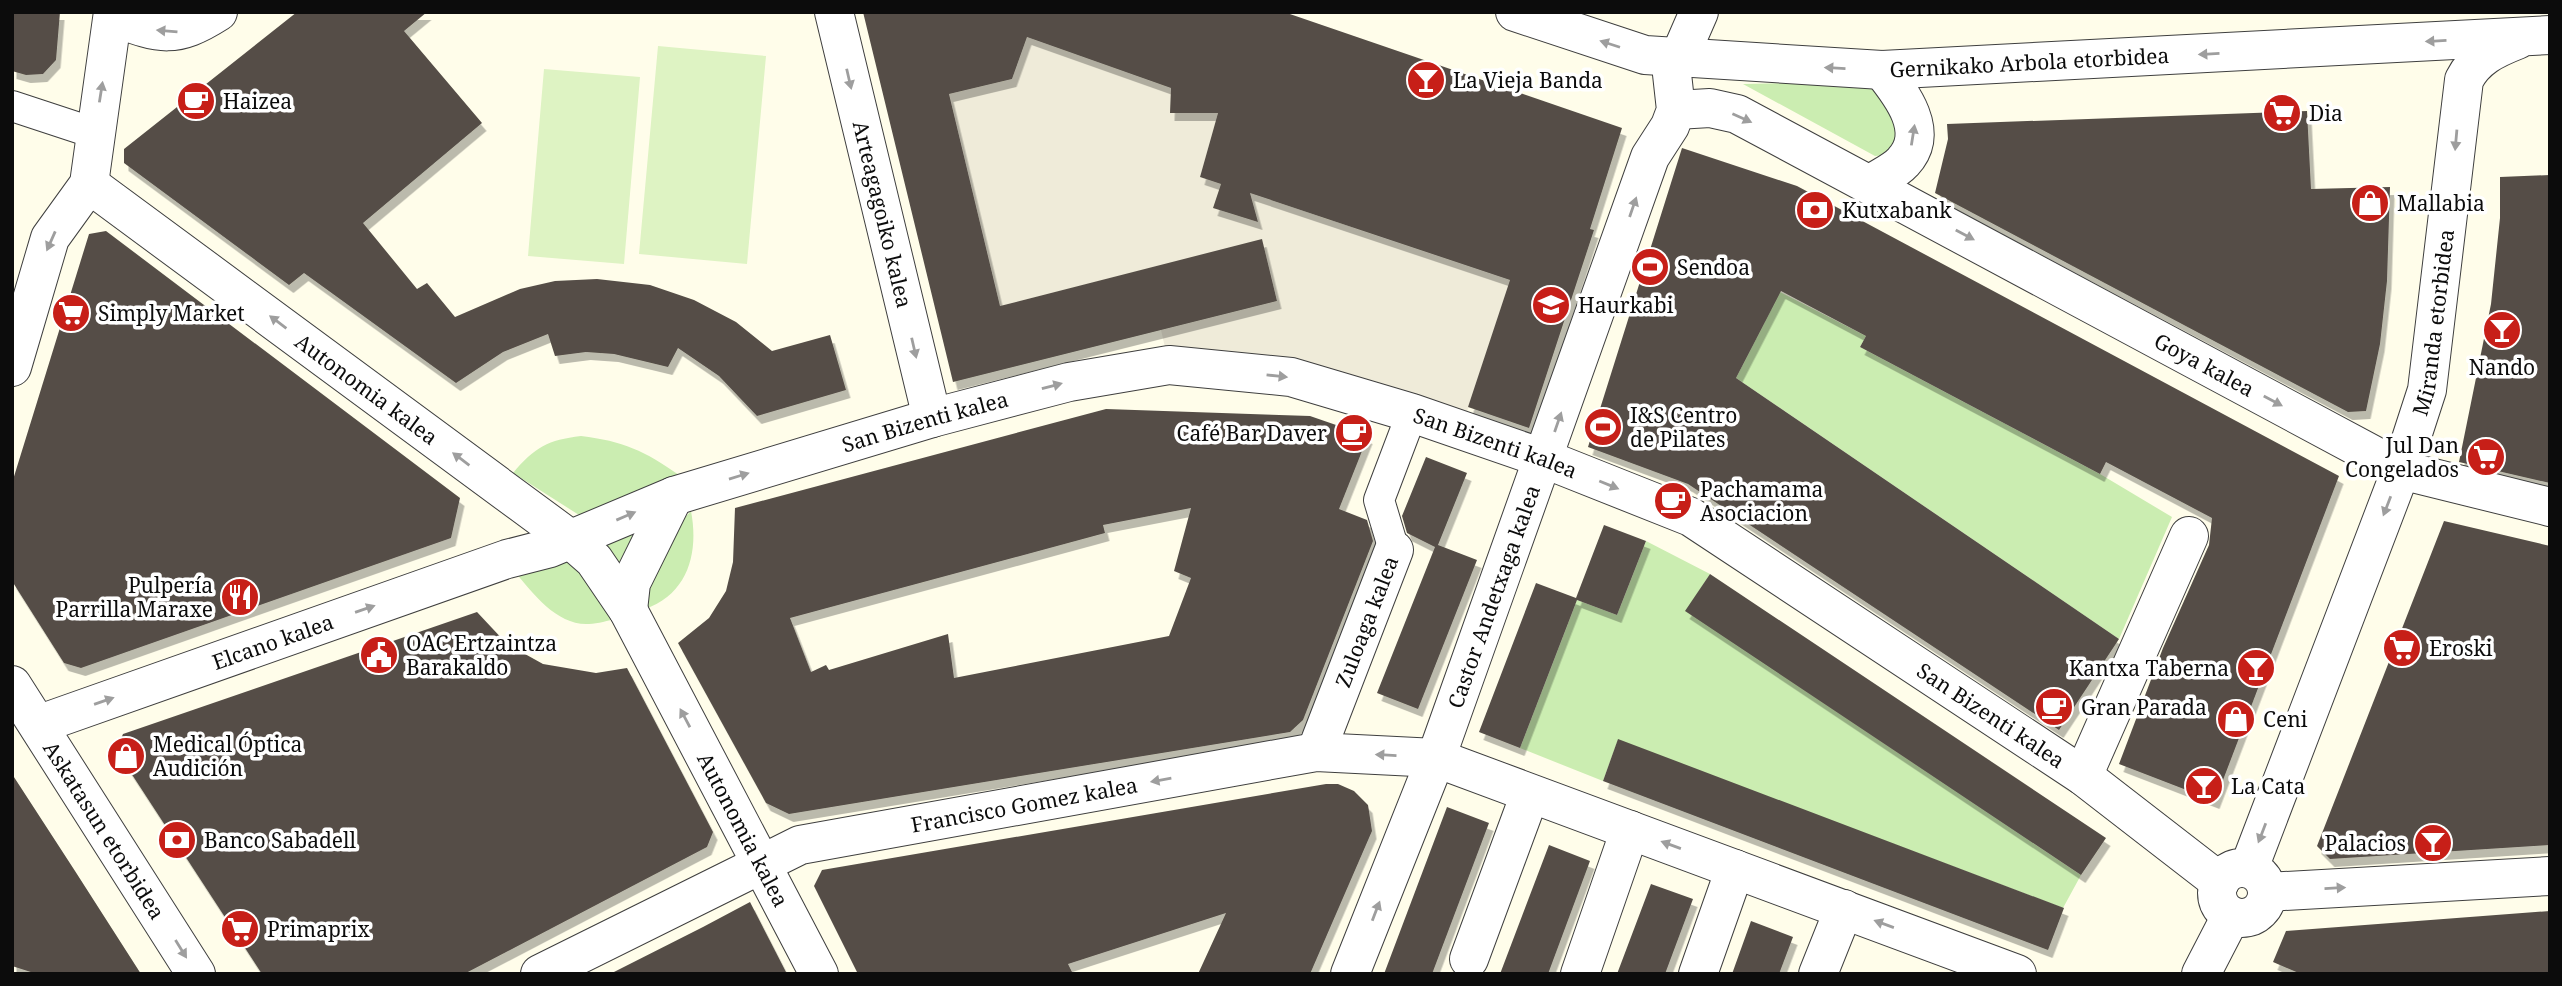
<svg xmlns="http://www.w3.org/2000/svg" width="2562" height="986" font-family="'Noto Serif',serif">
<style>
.green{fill:#cbedb1}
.pitch{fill:#def3c3}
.plaza{fill:#efebd9}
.building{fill:#554e47;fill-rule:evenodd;filter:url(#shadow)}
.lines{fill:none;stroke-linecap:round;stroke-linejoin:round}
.pedestrian-casing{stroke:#3f3f3f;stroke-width:32}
.minor-casing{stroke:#3f3f3f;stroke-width:40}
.tertiary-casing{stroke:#3f3f3f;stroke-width:40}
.pedestrian{stroke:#fff;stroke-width:30}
.minor{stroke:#fff;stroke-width:38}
.tertiary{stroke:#fff;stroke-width:38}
.oneway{fill:#9e9e9e}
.labels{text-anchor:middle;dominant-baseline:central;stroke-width:7;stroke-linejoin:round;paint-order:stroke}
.street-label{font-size:21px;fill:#0c0c0c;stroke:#fff}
.poi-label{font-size:21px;fill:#0c0c0c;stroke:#fff;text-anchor:start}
</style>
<defs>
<filter id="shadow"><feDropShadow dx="4.5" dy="8" stdDeviation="0" flood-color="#0004"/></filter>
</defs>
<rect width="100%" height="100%" fill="#fffdea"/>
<path class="green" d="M1789 83 1869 86 1890 99 1898 135 1888 155 1875 156 1743 84Z
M1780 292 1866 336 1860 347 2100 474 2172 517 2119 639 1736 378Z
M581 436C623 441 645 451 679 475L579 515 513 473C535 447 548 440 581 436Z
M691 511C699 553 688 594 645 609 655 561 655 547 691 511Z
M644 526 621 577 602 543Z
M1646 541 1710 574 1686 611 2081 875 2063 908 1618 740 1603 781 1520 748 1577 600 1617 615Z
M563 557 587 576 617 619C608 620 598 624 589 624 558 626 533 594 516 573Z"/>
<path class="pitch" d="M658 46 766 56 747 264 639 254Z
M544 69 640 77 624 264 528 256Z"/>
<path class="plaza" d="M1027 37 1171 87V113H1218L1200 177 1221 184 1214 208 1239 216 1247 192 1510 280 1461 430 1169 365 1161 330 1277 301 1262 240 1000 306 949 94 1012 79Z"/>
<path class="building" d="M12 12H60L56 60 43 74 26 75 12 71Z
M297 12H427L404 31 482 123 363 223 417 289 427 283 455 317 520 289 555 281 597 279 650 285 694 300 736 322 772 351 830 335 846 390 757 416 719 376 678 348 668 367 614 354 586 352 555 356 548 334 503 352 456 383 304 273 289 285 124 163V149Z
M863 12H1284L1622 128 1590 229 1594 230 1529 428 1468 407 1510 280 1250 193 1258 222 1213 208 1221 184 1200 177 1218 113H1170L1171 88 1027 37 1012 79 949 94 1000 306 1262 239 1277 301 953 382Z
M2307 111 2311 189 2390 187 2387 281 2380 344 2366 411 2348 412 1935 193 1948 139 1947 124Z
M1682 148 1797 186 2339 476 2215 801 2119 764 2163 648 2209 545 2212 518 2106 462 2100 474 1860 347 1866 336 1781 291 1736 378 2119 639 2059 730 1688 484 1588 447Z
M2550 175V483L2459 462 2491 304 2500 218V177Z
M106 231 460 498 451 538 81 668 64 663 12 581V483L89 234Z
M1106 409 1310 416 1368 436 1339 509 1367 520 1373 541 1303 720 1290 732 789 814 766 803 678 643 709 618 726 591 733 562 735 508ZM1191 508 1174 571 1191 578 1169 636 954 678 948 634 829 670 826 665 811 672 790 618 1105 533 1103 525Z
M1426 457 1467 473 1438 545 1477 560 1418 709 1377 693 1435 547 1407 533 1402 516Z
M2444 521 2550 546V845L2330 859 2317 846Z
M1604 525 1646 541 1617 615 1577 600 1520 748 1479 732 1536 583 1576 598Z
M1710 574 2106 838 2081 875 1685 611Z
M477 612 507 644 543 664 596 673 627 668 713 832 707 847 464 974H262L116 750 123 734Z
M1618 739 2064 908 2048 950 1603 781Z
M12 774 75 871 141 974H37L12 966Z
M1326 784H1338L1354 791 1368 805 1372 831 1310 974H1198L1226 913 1068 964 1073 974H858L814 886 822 870Z
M1447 807 1489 823 1432 974H1384Z
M1549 845 1590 861 1548 974H1500Z
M1651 884 1693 899 1665 974H1617Z
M750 902 787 974H610L703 927Z
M2550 911V974H2301L2273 962 2286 931Z
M1751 921 1793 937 1779 974H1732Z"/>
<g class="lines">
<defs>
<path id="pedestrian" d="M12 106 94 133
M1394 550 1379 500 1412 413"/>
<g id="minor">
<path id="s1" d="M834 12 932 418"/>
<path id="s2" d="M1676 110 1710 108 1737 114 2401 470 2550 507"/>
<path id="s3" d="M89 184 570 539 594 560 628 610 819 974"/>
<path d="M1871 184C1881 177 1895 171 1903 162 1931 132 1902 95 1882 70"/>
<path d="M12 367 50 238 89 184 113 12"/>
<path d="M628 610 631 583 674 496"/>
<path id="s4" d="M40 724 507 559 550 548 674 496 932 418 1069 382 1169 365 1291 377 1412 413 1545 459 1691 517 2083 776 2220 882"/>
<path id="s5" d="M1316 752 1394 550"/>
<path d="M2083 776 2189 536"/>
<path d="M2267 892 2550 876"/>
<path d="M1469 959 1530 794"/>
<path id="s6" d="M540 974 800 845 1316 752 1436 758 2017 974"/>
<path id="s7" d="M1350 974 1436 758 1650 157 1670 126 1676 110 1672 74 1699 12"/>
<path d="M1580 974 1630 830"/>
<path d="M1698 974 1735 869"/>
<path d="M1818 974 1844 909"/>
</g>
<g id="tertiary">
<path id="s8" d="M1515 12 1645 55 1882 70 2550 35"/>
<path d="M113 17C160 34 174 40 218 12"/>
<path id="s9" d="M12 685 196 974"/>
<path id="s10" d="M2249 868 2401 470 2427 390 2464 80C2475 58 2494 49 2517 40"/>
<circle cx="2242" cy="893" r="25"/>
<path d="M2201 974 2231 916"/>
</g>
</defs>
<use href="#pedestrian" class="pedestrian-casing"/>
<use href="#minor" class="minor-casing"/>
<use href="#tertiary" class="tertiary-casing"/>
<use href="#pedestrian" class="pedestrian"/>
<use href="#minor" class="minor"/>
<use href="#tertiary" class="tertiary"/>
</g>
<defs><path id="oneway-solid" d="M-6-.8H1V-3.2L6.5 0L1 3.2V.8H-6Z" transform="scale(1.75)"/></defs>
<g class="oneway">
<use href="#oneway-solid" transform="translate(167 31) rotate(-175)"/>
<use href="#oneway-solid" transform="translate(2436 41) rotate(177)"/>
<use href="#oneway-solid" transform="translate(1610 44) rotate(-162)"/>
<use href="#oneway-solid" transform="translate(2209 54) rotate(177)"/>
<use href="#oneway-solid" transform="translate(1835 68) rotate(-177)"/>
<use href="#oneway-solid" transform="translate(849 79) rotate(77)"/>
<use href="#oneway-solid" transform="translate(101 92) rotate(-81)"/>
<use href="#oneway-solid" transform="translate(1742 118) rotate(24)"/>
<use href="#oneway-solid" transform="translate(1913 135) rotate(-81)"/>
<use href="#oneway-solid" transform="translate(2456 140) rotate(95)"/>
<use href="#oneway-solid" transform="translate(1633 207) rotate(-71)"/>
<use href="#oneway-solid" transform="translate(1965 235) rotate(28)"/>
<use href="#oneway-solid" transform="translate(51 241) rotate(114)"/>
<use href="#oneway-solid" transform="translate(278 322) rotate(-143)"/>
<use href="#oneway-solid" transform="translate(914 348) rotate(77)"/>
<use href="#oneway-solid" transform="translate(1277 376) rotate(6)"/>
<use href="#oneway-solid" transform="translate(1052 386) rotate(-15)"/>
<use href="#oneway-solid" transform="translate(2273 401) rotate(28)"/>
<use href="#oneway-solid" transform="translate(1558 422) rotate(-71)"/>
<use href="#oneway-solid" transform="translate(461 459) rotate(-143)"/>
<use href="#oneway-solid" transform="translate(739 476) rotate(-17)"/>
<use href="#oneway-solid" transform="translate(1609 485) rotate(22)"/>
<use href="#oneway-solid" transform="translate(2387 506) rotate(111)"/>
<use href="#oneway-solid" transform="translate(626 516) rotate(-23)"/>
<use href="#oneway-solid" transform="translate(365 609) rotate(-19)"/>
<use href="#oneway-solid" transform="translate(104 701) rotate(-19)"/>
<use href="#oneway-solid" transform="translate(685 718) rotate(-118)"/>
<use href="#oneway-solid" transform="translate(1386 755) rotate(-177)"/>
<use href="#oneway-solid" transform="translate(1161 780) rotate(170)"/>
<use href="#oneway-solid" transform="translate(2262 833) rotate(111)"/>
<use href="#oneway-solid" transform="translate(1671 845) rotate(-160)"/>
<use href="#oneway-solid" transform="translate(2335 888) rotate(-3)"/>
<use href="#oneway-solid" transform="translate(1376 911) rotate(-69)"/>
<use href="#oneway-solid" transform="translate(1884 924) rotate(-160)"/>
<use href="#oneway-solid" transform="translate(181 949) rotate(58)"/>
</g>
<defs>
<symbol id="bar-disc" viewBox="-11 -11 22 22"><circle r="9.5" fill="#c71f18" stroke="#fff"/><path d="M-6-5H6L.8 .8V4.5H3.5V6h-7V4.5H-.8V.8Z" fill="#fff"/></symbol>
<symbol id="cafe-disc" viewBox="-11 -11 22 22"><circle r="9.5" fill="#c71f18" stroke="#fff"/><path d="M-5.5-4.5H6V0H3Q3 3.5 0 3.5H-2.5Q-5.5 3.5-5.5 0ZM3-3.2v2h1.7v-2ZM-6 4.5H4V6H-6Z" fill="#fff"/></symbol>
<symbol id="supermarket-disc" viewBox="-11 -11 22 22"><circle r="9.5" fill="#c71f18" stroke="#fff"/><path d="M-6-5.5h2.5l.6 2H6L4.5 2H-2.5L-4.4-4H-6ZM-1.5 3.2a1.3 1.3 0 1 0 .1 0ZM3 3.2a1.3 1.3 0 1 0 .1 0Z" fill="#fff"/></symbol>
<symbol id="shop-disc" viewBox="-11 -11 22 22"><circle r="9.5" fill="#c71f18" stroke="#fff"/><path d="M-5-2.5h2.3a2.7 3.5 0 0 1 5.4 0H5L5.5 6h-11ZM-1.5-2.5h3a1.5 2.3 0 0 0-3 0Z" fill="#fff"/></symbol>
<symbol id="bank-disc" viewBox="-11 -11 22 22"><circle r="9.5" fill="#c71f18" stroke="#fff"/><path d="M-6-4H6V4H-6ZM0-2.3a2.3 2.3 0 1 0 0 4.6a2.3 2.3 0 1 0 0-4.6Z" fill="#fff"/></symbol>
<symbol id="stadium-disc" viewBox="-11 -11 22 22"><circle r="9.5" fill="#c71f18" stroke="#fff"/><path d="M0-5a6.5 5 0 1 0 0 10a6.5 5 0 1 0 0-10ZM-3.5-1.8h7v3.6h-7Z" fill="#fff"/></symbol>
<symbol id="school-disc" viewBox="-11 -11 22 22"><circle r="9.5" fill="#c71f18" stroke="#fff"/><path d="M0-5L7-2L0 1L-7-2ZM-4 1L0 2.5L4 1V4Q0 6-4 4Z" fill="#fff"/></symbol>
<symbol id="restaurant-disc" viewBox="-11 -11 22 22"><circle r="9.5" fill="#c71f18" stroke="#fff"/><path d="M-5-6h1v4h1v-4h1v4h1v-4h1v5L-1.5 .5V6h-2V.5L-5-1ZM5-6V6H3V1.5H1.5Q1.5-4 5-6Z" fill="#fff"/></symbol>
<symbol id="civic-disc" viewBox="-11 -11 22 22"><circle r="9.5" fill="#c71f18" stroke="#fff"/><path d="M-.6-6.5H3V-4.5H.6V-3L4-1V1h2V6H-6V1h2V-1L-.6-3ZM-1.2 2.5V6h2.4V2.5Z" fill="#fff"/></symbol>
</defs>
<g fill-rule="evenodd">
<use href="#bar-disc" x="1404" y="58" width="44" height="44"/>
<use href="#cafe-disc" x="174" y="79" width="44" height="44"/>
<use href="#supermarket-disc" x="2260" y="91" width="44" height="44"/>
<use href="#shop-disc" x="2348" y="181" width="44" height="44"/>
<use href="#bank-disc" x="1793" y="188" width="44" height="44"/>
<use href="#stadium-disc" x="1628" y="245" width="44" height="44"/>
<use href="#school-disc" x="1529" y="283" width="44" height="44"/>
<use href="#supermarket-disc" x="49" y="291" width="44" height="44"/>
<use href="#bar-disc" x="2480" y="308" width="44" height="44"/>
<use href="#stadium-disc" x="1581" y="405" width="44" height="44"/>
<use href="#cafe-disc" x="1332" y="411" width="44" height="44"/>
<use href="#supermarket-disc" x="2464" y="435" width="44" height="44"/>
<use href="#cafe-disc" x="1651" y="479" width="44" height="44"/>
<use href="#restaurant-disc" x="218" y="575" width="44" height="44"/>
<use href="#supermarket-disc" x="2380" y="626" width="44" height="44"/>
<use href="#civic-disc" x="357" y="633" width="44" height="44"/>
<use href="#bar-disc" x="2234" y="646" width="44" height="44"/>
<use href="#cafe-disc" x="2032" y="685" width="44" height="44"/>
<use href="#shop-disc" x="2214" y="697" width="44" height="44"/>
<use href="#shop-disc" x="104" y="734" width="44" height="44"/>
<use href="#bar-disc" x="2182" y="764" width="44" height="44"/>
<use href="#bank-disc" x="155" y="818" width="44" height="44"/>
<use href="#bar-disc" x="2411" y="821" width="44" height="44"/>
<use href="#supermarket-disc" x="218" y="907" width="44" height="44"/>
</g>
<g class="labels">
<g class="street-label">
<text stroke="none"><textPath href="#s8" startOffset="522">Gernikako Arbola etorbidea</textPath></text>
<text stroke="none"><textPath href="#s1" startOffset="208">Arteagagoiko kalea</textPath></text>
<text stroke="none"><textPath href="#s10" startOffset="578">Miranda etorbidea</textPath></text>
<text stroke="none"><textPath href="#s2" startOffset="592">Goya kalea</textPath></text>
<text stroke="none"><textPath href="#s3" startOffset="345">Autonomia kalea</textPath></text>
<text stroke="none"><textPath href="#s4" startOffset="936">San Bizenti kalea</textPath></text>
<text stroke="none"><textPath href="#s4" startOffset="1524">San Bizenti kalea</textPath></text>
<text stroke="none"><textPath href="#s7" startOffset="404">Castor Andetxaga kalea</textPath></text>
<text stroke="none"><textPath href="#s5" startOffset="140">Zuloaga kalea</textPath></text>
<text stroke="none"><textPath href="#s4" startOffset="247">Elcano kalea</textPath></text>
<text stroke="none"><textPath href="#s4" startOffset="2093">San Bizenti kalea</textPath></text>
<text stroke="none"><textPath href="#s6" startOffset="518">Francisco Gomez kalea</textPath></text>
<text stroke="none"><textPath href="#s9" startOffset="172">Askatasun etorbidea</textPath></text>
<text stroke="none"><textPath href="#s3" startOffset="938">Autonomia kalea</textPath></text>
</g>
<g class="poi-label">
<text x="1453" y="80">La Vieja Banda</text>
<text x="223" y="101">Haizea</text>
<text x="2309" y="113">Dia</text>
<text x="2397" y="203">Mallabia</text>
<text x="1842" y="210">Kutxabank</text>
<text x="1677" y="267">Sendoa</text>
<text x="1578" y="305">Haurkabi</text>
<text x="98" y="313">Simply Market</text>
<text x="2502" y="367" text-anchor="middle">Nando</text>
<text x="1630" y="415">I&amp;S Centro<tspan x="1630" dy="24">de Pilates</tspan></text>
<text x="1327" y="433" text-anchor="end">Café Bar Daver</text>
<text x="2459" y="445" text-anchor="end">Jul Dan<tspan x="2459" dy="24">Congelados</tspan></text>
<text x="1700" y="489">Pachamama<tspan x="1700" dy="24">Asociacion</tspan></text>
<text x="213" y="585" text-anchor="end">Pulpería<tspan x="213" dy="24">Parrilla Maraxe</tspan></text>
<text x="406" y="643">OAC Ertzaintza<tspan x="406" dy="24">Barakaldo</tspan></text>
<text x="2429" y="648">Eroski</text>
<text x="2229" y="668" text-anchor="end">Kantxa Taberna</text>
<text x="2081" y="707">Gran Parada</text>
<text x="2263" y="719">Ceni</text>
<text x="153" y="744">Medical Óptica<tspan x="153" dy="24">Audición</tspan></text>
<text x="2231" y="786">La Cata</text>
<text x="204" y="840">Banco Sabadell</text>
<text x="2406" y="843" text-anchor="end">Palacios</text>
<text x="267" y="929">Primaprix</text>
</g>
</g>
<rect width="2562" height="986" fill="none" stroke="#0c0c0c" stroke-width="28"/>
</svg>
